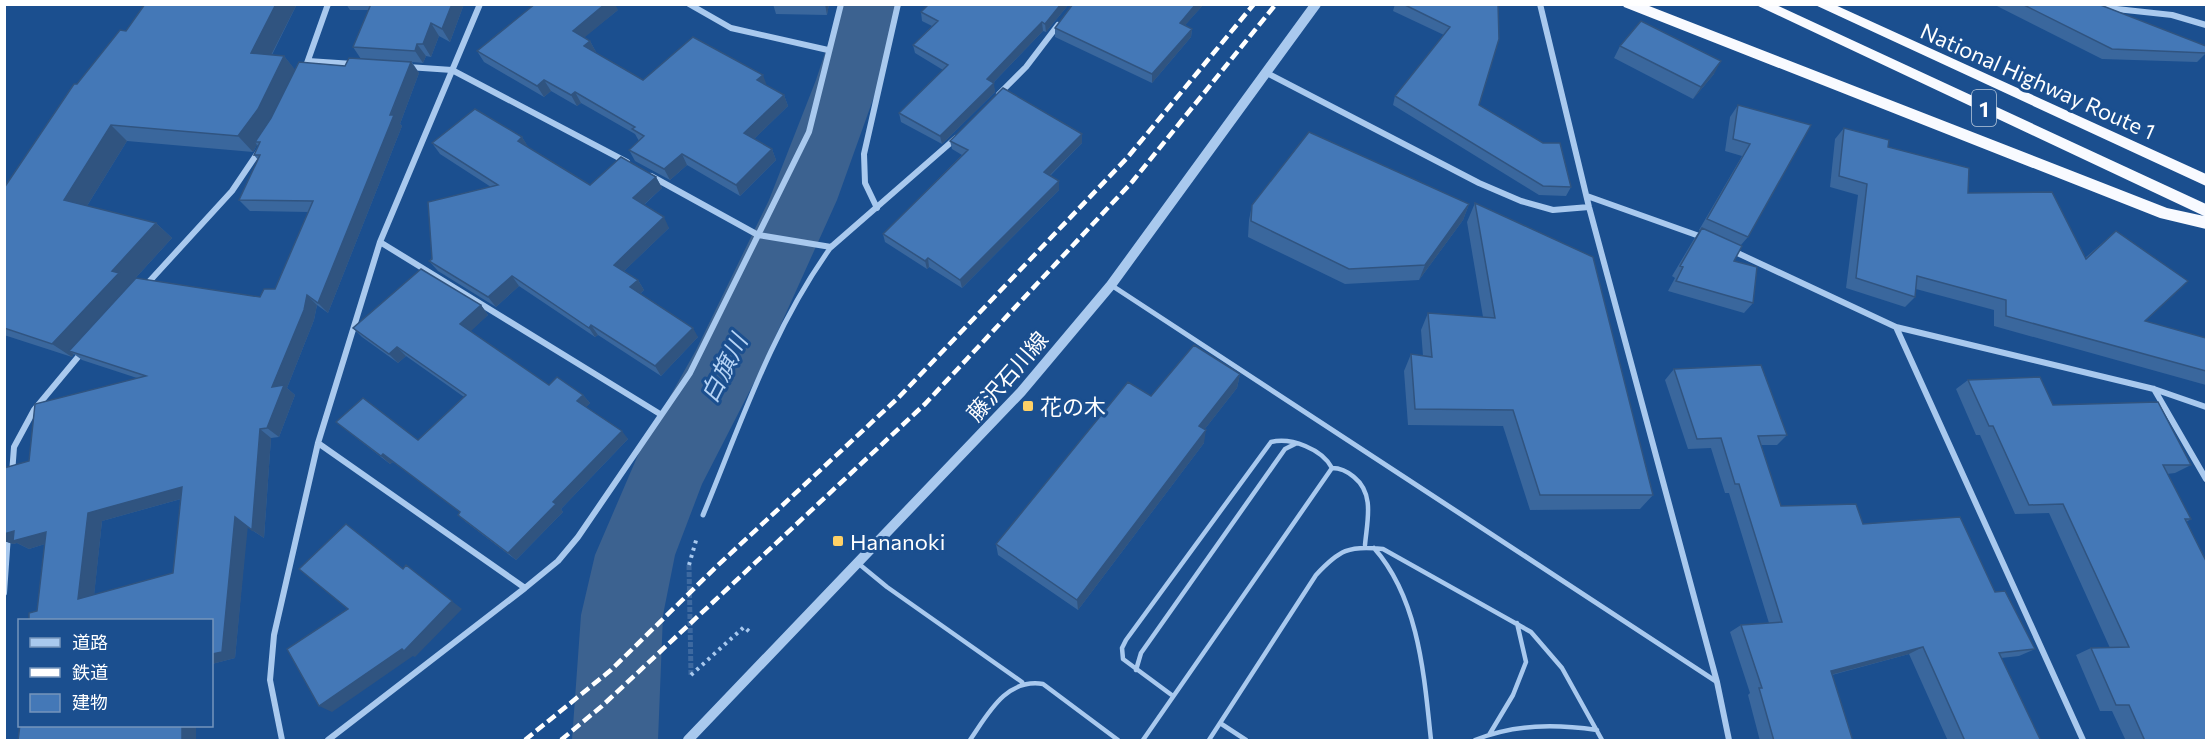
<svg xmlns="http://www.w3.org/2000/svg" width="2211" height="745" font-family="Commissioner,'Noto Sans JP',sans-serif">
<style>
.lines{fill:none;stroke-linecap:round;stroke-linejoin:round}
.river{fill:#3c6290;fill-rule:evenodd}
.pedestrian-tunnel{stroke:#3d69a0;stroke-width:5;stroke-dasharray:5 2;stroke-linecap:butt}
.path{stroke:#a9c9ee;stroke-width:4;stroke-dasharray:3 4.5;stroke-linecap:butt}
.service{stroke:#a9c9ee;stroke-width:4.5}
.pedestrian{stroke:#a9c9ee;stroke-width:5}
.minor{stroke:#a9c9ee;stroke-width:6}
.tertiary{stroke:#a9c9ee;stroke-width:10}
.trunk{fill:#f8faff;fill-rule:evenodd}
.rail{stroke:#fff;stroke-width:4.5;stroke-dasharray:10 4.5;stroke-linecap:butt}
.wall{fill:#3a679d;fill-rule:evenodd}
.shaded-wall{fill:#305480}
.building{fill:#4478b7;stroke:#305480;stroke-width:1.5;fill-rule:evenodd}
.poi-dot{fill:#ffd166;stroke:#1b4f8f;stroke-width:2}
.labels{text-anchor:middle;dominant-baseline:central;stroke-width:6;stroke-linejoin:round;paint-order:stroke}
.shield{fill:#1b4f8f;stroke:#bbcadd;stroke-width:1.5}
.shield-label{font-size:21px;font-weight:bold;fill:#fff}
.street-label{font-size:22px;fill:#fff;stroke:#1b4f8f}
.poi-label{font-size:22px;fill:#fff;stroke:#1b4f8f;text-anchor:start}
.water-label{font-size:24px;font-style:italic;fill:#b5d3f5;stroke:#1b4f8f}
</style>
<rect width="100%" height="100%" fill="#1b4f8f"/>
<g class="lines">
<path class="river" d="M841 4H901L880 80 837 200 759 373 702 484 675 555 663 615 658 740H572L581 615 595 555 641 448 696 350 769 200 816 80Z"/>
<path class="pedestrian-tunnel" d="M689 565 691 675"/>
<path class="path" d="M689 565 697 537
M691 675 744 627 752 634"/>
<path class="service" d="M1374 548C1419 599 1424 675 1431 740
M859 564 887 587 1022 682
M1136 670 1141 653 1285 449 1295 444
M1173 696 1123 659 1122 648 1126 640 1271 442C1291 437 1322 449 1332 468
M1220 723 1246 740
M1489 735 1513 695 1526 662 1517 623
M970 740C988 714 1006 678 1043 684L1118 740
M1143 740 1332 468C1341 468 1347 471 1354 477 1375 494 1367 521 1365 545
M1209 740 1316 575C1339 550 1349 545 1383 549L1531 632 1562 668 1602 740
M1475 740C1515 724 1555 724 1597 730"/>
<path class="pedestrian" d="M1111 285 1717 682
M703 515C741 423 772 329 831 247"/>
<path class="minor" d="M689 4 731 28 828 50
M1540 4 1589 207 1717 682 1729 740
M2098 7 2172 15 2206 25
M308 61 353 64
M307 63 328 4
M408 67 452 70 627 162
M1267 73 1479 183 1521 201 1553 210 1589 207
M999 94 1026 67 1058 25
M651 176 758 235 831 247 956 138
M1587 196 1702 237
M877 208 865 183 864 154 898 4
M380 242 660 414
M1731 250 1896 327 2154 389 2206 407
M146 285 232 191 259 151
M1896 327 2083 740
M2154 389 2206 479
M318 443 525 588
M12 474 14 447 34 410 83 351
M4 593 8 535
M282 740 270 680 274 635 318 443 380 242 480 4
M328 740 525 588 558 561 578 537 690 373 809 132 841 4"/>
<path class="tertiary" d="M688 740 1021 392 1111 285 1316 4"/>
<path class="trunk" d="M1622 4H1644L2167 208 2204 216 1754 4H1774L2206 204V229L2160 218 1624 7Z
M1813 4H1833L2206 174V186Z"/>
<path class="rail" d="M525 740 611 670 716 567 899 397 1127 158 1254 4
M561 740 602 706 925 404 1132 182 1276 4"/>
</g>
<path class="wall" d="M297 4 272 55 284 56 295 70 345 66 361 59 353 47 369 10H350L346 4H464L450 42 439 36 431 57 426 56 423 63 412 62 419 73 400 124 402 126 328 313 317 305 314 320 287 388 295 395 279 437 271 438 264 538 247 527 235 658 212 664V621L37 611 45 544 29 549 17 543 13 544 4 541V468L29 461 137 378 82 360 74 354 72 357 4 335V188L77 84 126 31ZM127 141 253 152 257 145 259 146 254 155 258 160 239 200 250 211 308 212 275 289 260 297 131 283 172 238 156 223 87 206ZM181 499 173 573 94 595 102 521Z
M773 4H829L827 15 776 14Z
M929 4H1069L1046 32 1043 31 993 83 995 92 942 144 901 122 899 113 943 70 915 53 913 45 932 26 922 21 921 12Z
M1073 4H1204L1185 25 1192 29 1191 37 1152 83 1055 37V28Z
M1395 4H1498L1479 105 1571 187 1566 196 1539 195 1393 105 1395 96 1444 35 1393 11Z
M1993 4H2098L2206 46V53L2197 62 2102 59Z
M618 10 584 37 590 41 596 52 595 53 643 80 767 86 784 95 788 106 754 139 772 149 776 160 740 196 687 165 670 180 635 161 629 150 639 141 635 134 581 103 577 106 551 91 544 97 484 62 477 51Z
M1620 46 1714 74 1693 99 1614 58Z
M1738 105 1811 125 1748 237 1741 245 1734 261 1753 303 1744 313 1668 291 1675 278 1672 276 1694 239 1700 230H1699L1742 156 1725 151 1730 117Z
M1844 128 1888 147 1968 193 2085 258 2116 231 2145 321 2206 338V385L1994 326V310L1916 289 1915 297 1905 307 1846 288 1858 195 1830 187 1835 139Z
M522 137 528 147 590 185 656 177 662 188 644 205 669 228 624 271 638 280 644 290 640 294 698 337 661 376 598 335 595 337 519 286 496 307 438 271 429 261 491 187 440 154 432 143Z
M950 141 1082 143 1050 176 1059 190 962 288 929 267 927 269 885 242 883 234 962 155 952 149Z
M1475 203 1653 495 1640 509 1530 510 1503 426 1408 425 1404 371 1411 354 1423 356 1421 330 1428 313 1483 317 1467 222Z
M1469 204 1463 220 1419 280 1345 284 1248 237 1249 220 1252 205Z
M481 305 488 315 470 331 549 385 583 395 590 403 586 407 628 439 561 509 563 512 516 560 466 522 458 515 460 512 393 462 390 464 336 422 418 440 464 397 406 356 398 363 362 337 353 328Z
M1674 369 1787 435 1777 445H1761L1781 506 1863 524 1995 592 2035 649 2019 656 2001 658 2041 741H1948L1909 654 1832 675 1853 741H1760L1748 695 1750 693 1730 632 1741 625 1769 623 1729 493H1725L1711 448 1688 449 1665 380Z
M1240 374 1237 388 1204 430V443L1078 610 998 555 996 544 1151 396Z
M1968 380 2053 405 2191 465 2175 473 2167 474 2191 519 2186 522 2206 741H2126L2112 711H2100L2076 655 2091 648H2110L2049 513 2015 514 1980 435H1976L1956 389Z"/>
<path class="shaded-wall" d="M276 4H297L264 69 251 53Z
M452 4H464L450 42 442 29Z
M605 4H615L618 10 579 42 573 31Z
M825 4H829L827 15Z
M1061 4H1069L1046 32 1045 24Z
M1196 4H1204L1179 32 1180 23Z
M1042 22 1043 31 988 88 987 79Z
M431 23 439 36 431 57 423 44Z
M1192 29 1191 37 1152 83V74Z
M590 41 596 52 590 58 584 46Z
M417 44 426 56 423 63 415 51Z
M284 56 297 72 259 142H255L257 145 253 152 238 136Z
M1721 61 1714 74 1693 99 1701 87Z
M411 62 419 73 400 124 402 126 328 313 318 303Z
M763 75 767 86 757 80Z
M544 80 551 91 544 97 537 86Z
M994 83 995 92 942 144 940 136Z
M575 92 581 103 577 106 571 95Z
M784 95 788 106 749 144 744 133Z
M111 125 127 141 82 214 64 200Z
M1082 134V143L1044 181V172Z
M522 137 529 148 518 141Z
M772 149 776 160 740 196 736 185Z
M682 154 687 165 670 180 664 169Z
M656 177 662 188 639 209 633 198Z
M1059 181V190L962 288 960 280Z
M1469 204 1463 220 1419 280 1425 265Z
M664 217 669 228 620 275 614 265Z
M156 223 172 238 131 283 136 287 69 351 74 354 72 357 52 344 112 271Z
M928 258 929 267 927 269 925 261Z
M512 276 519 286 496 307 488 297Z
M638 280 644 290 636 297 630 287Z
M307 295 317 305 314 320 287 388 295 395 279 437 267 428 272 387Z
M481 305 488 315 468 334 460 324Z
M591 325 598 335 595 337 589 328Z
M693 328 698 337 661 376 655 366Z
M397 347 406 356 398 363 389 354Z
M1240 374 1237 388 1197 439 1199 426Z
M583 395 590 403 584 410 577 401Z
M260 429 271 438 264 538 252 530Z
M1206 430 1204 443 1078 610 1077 600Z
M622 431 628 439 561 509 563 512 516 560 508 553 553 502Z
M383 454 393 462 390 464 381 456Z
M182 487 195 495 102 521 93 606 78 599 88 513Z
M235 517 248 525 235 658 212 664V654Z
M14 531 46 532 61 539 29 549 17 543 13 544 4 541V534Z
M406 565 462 609 415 657 413 656 332 712 319 706Z
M1923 647 1909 654 1819 678 1831 671Z
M182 726H196V741H182Z"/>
<path class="building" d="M145 4H276L251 53 284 56 258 109 238 136 111 125 64 200 156 223 112 271 119 273 52 344 4 328V188L74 84H77L120 30 126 31Z
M371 4H452L442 29 431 23 423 44H417L415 51 353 47Z
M535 4H605L573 31 590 41 584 46 643 80 693 37 763 75 757 80 784 95 744 133 772 149 736 185 682 154 664 169 629 150 644 136 632 129 635 127 575 92 571 95 544 80 537 86 477 51Z
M929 4H1061L1045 24 1042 22 987 79 994 83 940 136 899 113 948 65 913 45 938 21 921 12Z
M1073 4H1196L1180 23 1192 29 1152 74 1055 28Z
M1403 4H1498L1499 39 1479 105 1543 143H1560L1571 187 1543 186 1395 96 1450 27Z
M2022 4H2098L2206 46V53L2112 49Z
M1641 21 1721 61 1701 87 1620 46Z
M349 58 411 62 390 115H394L318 303 307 295 304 310 272 387 284 385 267 428 260 429 252 530 235 517 222 652 212 654V621H29V613L37 611 46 532 13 541 14 531 4 534V468L29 461 35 404 146 376 69 351 136 278 260 297 264 289H275L313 201 239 200 260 155H254L260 142H255L271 118 299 62 345 66ZM182 487 173 573 78 599 88 513Z
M1003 88 1082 134 1044 172 1059 181 960 280 928 258 925 261 883 234 968 150 950 141Z
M1738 105 1811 125 1748 237 1707 219 1750 144 1733 139Z
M475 109 522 137 518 141 590 185 621 157 656 177 633 198 664 217 614 265 638 280 630 287 693 328 655 366 591 325 589 328 512 276 488 297 429 261 432 259 428 202 498 185 432 143Z
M1844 128 1889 140 1888 147 1969 168 1968 193 2052 192 2086 259 2116 231 2188 281 2145 321 2206 338V371L2006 316V300L1917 276 1915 297 1856 278 1867 184 1839 176Z
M1309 132 1469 204 1425 265 1349 269 1251 221 1252 205Z
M1475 203 1593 257 1653 495H1540L1513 410 1415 409 1411 354 1432 357 1428 313 1495 318Z
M1702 228 1742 246 1734 261 1757 267 1753 303 1676 281 1683 267 1680 266Z
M421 269 481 305 460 324 549 385 557 377 583 395 577 401 622 431 553 502 556 504 508 553 458 515 460 512 383 454 381 456 336 422 363 398 418 440 466 395 397 347 389 354 353 328Z
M1194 345 1240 374 1199 426 1206 430 1077 600 996 544 1128 382 1151 396Z
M1761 365 1787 435 1758 436 1781 506 1856 504 1863 524 1960 517 1995 592 2005 591 2035 649 1999 653 2041 741H1965L1923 647 1831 671 1853 741H1774L1759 688H1762L1741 625 1782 622 1739 484H1735L1721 438 1697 439 1674 369Z
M2040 377 2053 405 2158 402 2191 465H2163L2191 519H2185L2206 561V741H2145L2129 705H2116L2091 648 2129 647 2063 504 2029 505 1993 426H1989L1968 380Z
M346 524 403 569 406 565 452 601 404 651 402 649 319 706 287 649 348 609 299 569Z
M20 724V726H182V741H18Z"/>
<g class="poi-dot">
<rect x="1022" y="400" width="12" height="12" rx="3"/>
<rect x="832" y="535" width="12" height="12" rx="3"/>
</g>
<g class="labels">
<rect class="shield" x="1972" y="90" width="24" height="36" rx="4.5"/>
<g class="shield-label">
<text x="1984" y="108">1</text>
</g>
<g class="street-label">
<text transform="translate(2038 81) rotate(24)">National Highway Route 1</text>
<text transform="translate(1007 376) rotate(-49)">藤沢石川線</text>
</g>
<g class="poi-label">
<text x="1040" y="406">花の木</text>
<text x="850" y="541">Hananoki</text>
</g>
<g class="water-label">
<text transform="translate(723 368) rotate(-63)">白旗川</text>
</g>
</g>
<rect width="2211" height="745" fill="none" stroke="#ffffff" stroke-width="12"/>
<rect x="18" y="619" width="195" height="108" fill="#1b4f8f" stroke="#7695bc" stroke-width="1.5"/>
<rect x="30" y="638" width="30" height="9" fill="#a9c9ee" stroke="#7695bc" stroke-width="1.5"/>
<text x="72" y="649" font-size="18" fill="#ffffff">道路</text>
<rect x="30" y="668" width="30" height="9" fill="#ffffff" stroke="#7695bc" stroke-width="1.5"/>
<text x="72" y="679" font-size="18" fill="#ffffff">鉄道</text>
<rect x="30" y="694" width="30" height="18" fill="#4478b7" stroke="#7695bc" stroke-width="1.5"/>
<text x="72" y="709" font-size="18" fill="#ffffff">建物</text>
</svg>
